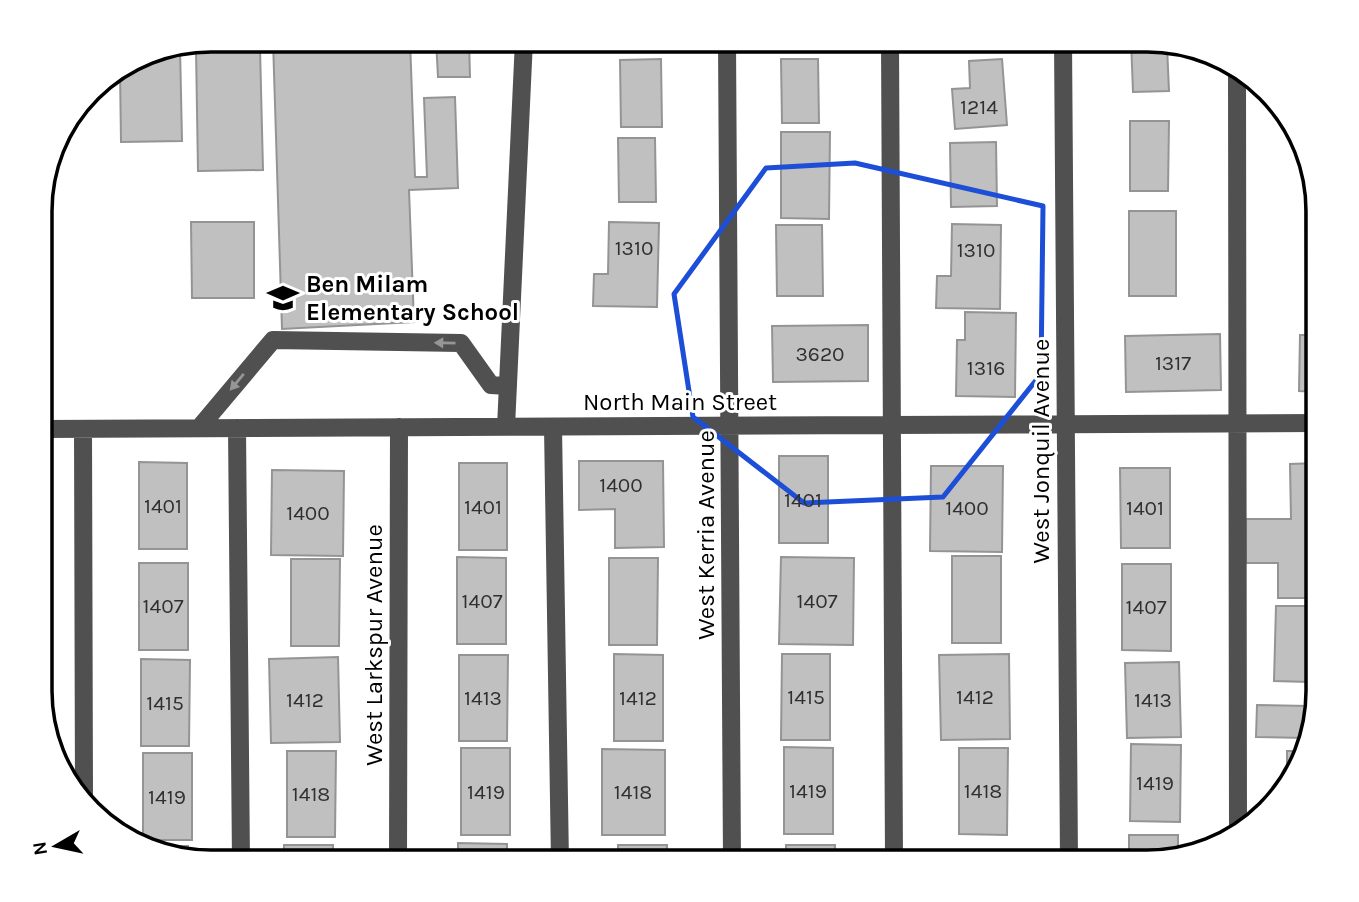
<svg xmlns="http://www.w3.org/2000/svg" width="1359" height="902" font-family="Karla,sans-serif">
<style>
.building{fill:#c0c0c0;stroke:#949494;stroke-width:2}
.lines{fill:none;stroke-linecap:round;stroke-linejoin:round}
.minor{stroke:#505050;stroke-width:18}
.oneway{fill:#969696}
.marked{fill:none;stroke:#1d4ed8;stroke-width:5;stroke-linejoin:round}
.labels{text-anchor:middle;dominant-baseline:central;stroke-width:6;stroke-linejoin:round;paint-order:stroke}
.number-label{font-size:21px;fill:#303030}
.poi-label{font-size:24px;font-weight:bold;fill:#000;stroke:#fff;text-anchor:start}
.street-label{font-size:24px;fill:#000;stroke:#fff}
.rim{fill:none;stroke:#000;stroke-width:3.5}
</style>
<rect width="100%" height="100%" fill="#fff"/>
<path class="building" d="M273 40H410L415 177H427L424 98 455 97 458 188 409 190 414 322 282 329Z
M436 40H469L470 77H438Z
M589 40H662L663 47 589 48Z
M1131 40H1148L1167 46 1169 91 1133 92Z
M180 47 182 141 121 142 120 70 147 53Z
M260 48 263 170 198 171 196 49Z
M661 59 662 127H621L620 60Z
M781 59H818L819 123H782Z
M1002 59 1007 125 955 129 952 89 970 88 969 61Z
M1130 121H1169L1168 191H1130Z
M781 132H830L829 219 781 218Z
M618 138H655L656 202H619Z
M996 142 997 206 951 207 950 143Z
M1305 206H1318V287H1306Z
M1129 211H1176V296H1129Z
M191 222H254V298H192Z
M609 222 659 223 657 307 593 306 594 274H608Z
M952 224 1001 225 1000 309 936 308 937 276H951Z
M776 225H822L823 296H777Z
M1308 307H1318V392L1299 391 1300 335H1307Z
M965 312 1016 313 1015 397 956 396 957 340H965Z
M868 325V381L773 382 772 326Z
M1220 334 1221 390 1126 392 1125 336Z
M779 456H828V543H779Z
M579 461H663L664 547 615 548V509L579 510Z
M139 462 187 463V549H139Z
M459 463H507V550H459Z
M1318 463V598H1278V563H1246V519H1291L1290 464Z
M931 466H1003L1002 552 930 551Z
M1120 468H1170V548H1121Z
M272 470 344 471 343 556 271 555Z
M952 556H1001V643H952Z
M457 557 506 558V644H457Z
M781 557 854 558 853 645 779 644Z
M609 558H658L657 645H609Z
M291 559H340L339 646H291Z
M139 563H188V650H139Z
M1122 564H1171V651L1122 650Z
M1276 606H1318V701L1306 738 1256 737 1257 705 1309 706 1310 682 1274 681Z
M614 654 663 655V741H614Z
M782 654H830V740H781Z
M1009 654 1010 739 941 740 939 655Z
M459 655H508L507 741H459Z
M338 657 340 742 271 743 269 659Z
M141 659 190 660 189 746H141Z
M1179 662 1181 737 1127 738 1125 663Z
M1131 744 1181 745 1180 822 1130 821Z
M784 747 833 748V834H784Z
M461 748H510V835H461Z
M959 748H1008L1007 835 959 834Z
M602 749 665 750V835H602Z
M287 751H336L335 837H287Z
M1287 751H1301L1287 788Z
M143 753H192V840H143Z
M1129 835H1178V855L1158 861H1129Z
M458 843 507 844V862H458Z
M284 845H333V862H284Z
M618 845H667V862H618Z
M786 845H835V862H786Z
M160 846H188V854Z
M921 851 1001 852V861H921Z"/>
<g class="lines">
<path class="minor" d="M727 40 732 862
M890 40 894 861
M1063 40 1069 861
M1237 68 1238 834
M506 427 524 40
M553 427 560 862
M199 428 273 340 461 343 491 385 508 386
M237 428 241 862
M42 429 1318 423
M83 429 84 798
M398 862 399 427"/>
</g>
<defs><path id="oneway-solid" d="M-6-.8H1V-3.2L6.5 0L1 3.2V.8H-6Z" transform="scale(1.75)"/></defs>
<g class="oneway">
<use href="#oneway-solid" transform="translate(445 343) rotate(-179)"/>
<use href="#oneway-solid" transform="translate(237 382) rotate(130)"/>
</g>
<path class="marked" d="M855 163 1043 206 1041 374 943 497 804 503 693 417 674 294 766 168Z"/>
<defs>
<symbol id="school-bare" viewBox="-9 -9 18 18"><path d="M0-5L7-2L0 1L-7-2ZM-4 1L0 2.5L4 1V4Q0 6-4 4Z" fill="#000" stroke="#fff" stroke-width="2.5" paint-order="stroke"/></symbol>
</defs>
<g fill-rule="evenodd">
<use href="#school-bare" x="261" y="276" width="44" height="44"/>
</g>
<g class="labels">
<g class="number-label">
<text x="979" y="107">1214</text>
<text x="634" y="248">1310</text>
<text x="976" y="250">1310</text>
<text x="820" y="354">3620</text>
<text x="1173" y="363">1317</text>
<text x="986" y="368">1316</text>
<text x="621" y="485">1400</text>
<text x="803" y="500">1401</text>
<text x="163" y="506">1401</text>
<text x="483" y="507">1401</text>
<text x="967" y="508">1400</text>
<text x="1145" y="508">1401</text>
<text x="308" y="513">1400</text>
<text x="482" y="601">1407</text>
<text x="817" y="601">1407</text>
<text x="163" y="606">1407</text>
<text x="1146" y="607">1407</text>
<text x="806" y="697">1415</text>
<text x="975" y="697">1412</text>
<text x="483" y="698">1413</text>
<text x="638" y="698">1412</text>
<text x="305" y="700">1412</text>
<text x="1153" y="700">1413</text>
<text x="165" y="703">1415</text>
<text x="1155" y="783">1419</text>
<text x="808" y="791">1419</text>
<text x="983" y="791">1418</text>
<text x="486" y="792">1419</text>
<text x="633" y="792">1418</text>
<text x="311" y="794">1418</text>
<text x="167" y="797">1419</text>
</g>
<g class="poi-label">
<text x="306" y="284">Ben Milam<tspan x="306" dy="28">Elementary School</tspan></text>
</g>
<g class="street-label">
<text x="680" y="402">North Main Street</text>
<text transform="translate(1041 451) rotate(-90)">West Jonquil Avenue</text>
<text transform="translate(706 535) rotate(-90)">West Kerria Avenue</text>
<text transform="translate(374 645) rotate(-90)">West Larkspur Avenue</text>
</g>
</g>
<path d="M0 0H1359V902H0ZM211 52H1147A159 159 0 0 1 1306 211V691A159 159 0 0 1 1147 850H211A159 159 0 0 1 52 691V211A159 159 0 0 1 211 52Z" fill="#fff" fill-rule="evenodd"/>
<path class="rim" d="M211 52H1147A159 159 0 0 1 1306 211V691A159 159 0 0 1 1147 850H211A159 159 0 0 1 52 691V211A159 159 0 0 1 211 52Z"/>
<g transform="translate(56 846) rotate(261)" stroke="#ffffff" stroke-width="5" paint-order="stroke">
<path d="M0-5L12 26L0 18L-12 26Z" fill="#000000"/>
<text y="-10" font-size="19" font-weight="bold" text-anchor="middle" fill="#000000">N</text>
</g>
</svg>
